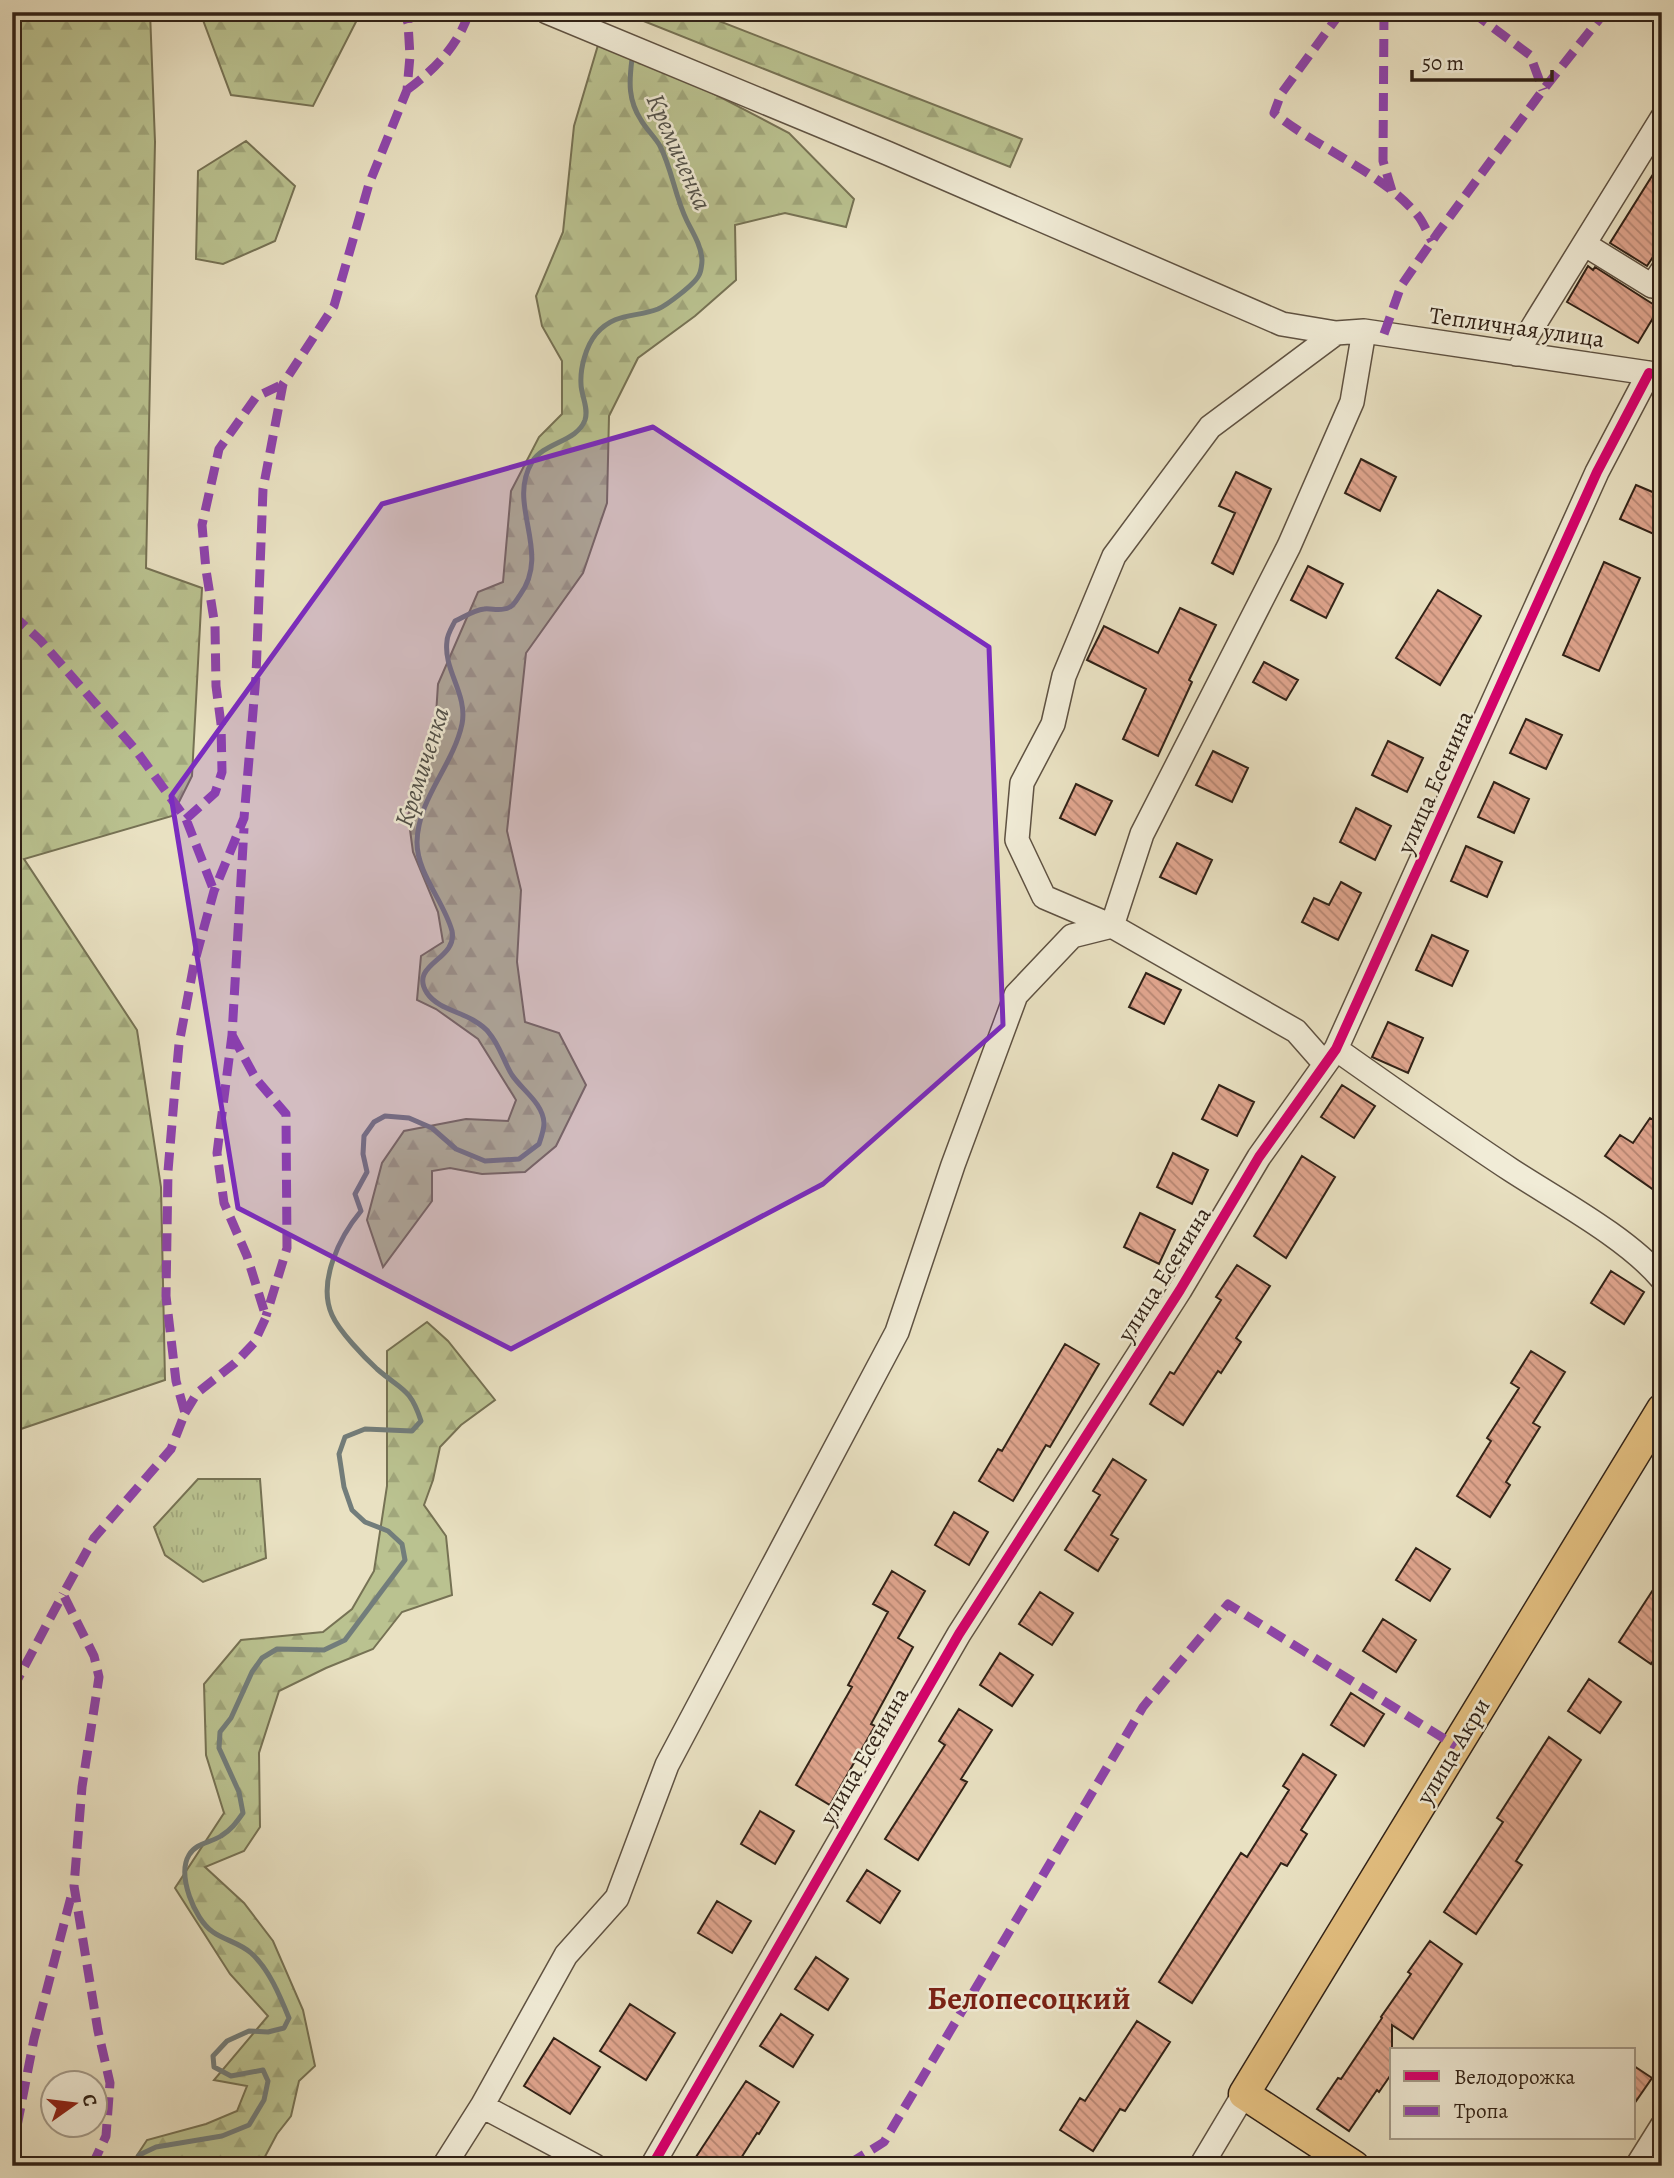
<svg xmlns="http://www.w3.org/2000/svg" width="1674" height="2178" font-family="Alegreya,serif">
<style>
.grass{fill:url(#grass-tufts);stroke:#767254;stroke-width:2}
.forest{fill:url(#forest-firs);stroke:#767254;stroke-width:2}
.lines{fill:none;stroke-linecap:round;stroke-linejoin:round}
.stream{stroke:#727d7b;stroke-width:5}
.building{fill:url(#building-back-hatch);stroke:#312217;stroke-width:2}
.minor-casing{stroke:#5f5242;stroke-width:26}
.major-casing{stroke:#312217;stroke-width:33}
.minor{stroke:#f1ecd7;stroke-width:23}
.major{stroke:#e4c081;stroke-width:30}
.quiet{stroke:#8e44ad;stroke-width:9;stroke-dasharray:18 9;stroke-linecap:butt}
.cycleway-casing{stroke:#f1ecd7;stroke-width:15}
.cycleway{stroke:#d6006c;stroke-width:10}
.marked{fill:#7b2cbf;fill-opacity:0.2;stroke:#7b2cbf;stroke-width:5;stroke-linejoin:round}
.labels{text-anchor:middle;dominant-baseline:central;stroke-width:5;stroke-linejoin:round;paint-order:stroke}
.street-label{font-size:24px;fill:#312217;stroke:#f1ecd7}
.water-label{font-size:26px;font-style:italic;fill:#515049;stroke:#f1ecd7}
.district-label{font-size:32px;font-weight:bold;fill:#7a1f14;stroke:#f1ecd7}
</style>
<defs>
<pattern id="grass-tufts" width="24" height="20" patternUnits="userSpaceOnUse" patternTransform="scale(1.75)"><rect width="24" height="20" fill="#bac290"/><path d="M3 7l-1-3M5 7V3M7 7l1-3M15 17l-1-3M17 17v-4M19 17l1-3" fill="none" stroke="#a0a67b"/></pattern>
<pattern id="forest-firs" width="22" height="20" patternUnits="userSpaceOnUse" patternTransform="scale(1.75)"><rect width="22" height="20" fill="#bac290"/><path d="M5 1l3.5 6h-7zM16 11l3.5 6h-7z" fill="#a0a67b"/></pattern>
<pattern id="building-back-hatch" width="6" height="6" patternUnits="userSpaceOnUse" patternTransform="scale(1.75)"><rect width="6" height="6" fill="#e0a58e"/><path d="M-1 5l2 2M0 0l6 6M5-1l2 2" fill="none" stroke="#b68673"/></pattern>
</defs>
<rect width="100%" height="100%" fill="#e9e1c2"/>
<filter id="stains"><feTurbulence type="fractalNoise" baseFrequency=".00286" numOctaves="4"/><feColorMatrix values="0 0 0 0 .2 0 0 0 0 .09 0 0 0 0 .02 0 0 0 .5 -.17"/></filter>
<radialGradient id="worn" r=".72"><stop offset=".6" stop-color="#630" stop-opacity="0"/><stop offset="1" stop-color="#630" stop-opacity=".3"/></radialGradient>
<path class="grass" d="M198 1479H260L266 1558 203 1582 165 1555 154 1527Z"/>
<path class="forest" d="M12 12H150L155 142 146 568 202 588 192 776 172 816 24 859 137 1030 161 1187 165 1380 12 1432Z
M200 12H361L313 106 231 95Z
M621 12H696L1022 139 1010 167Z
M601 35 789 133 854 199 846 227 785 213 735 225 736 280 695 316 638 358 609 416 607 503 583 573 526 653 507 831 521 890 517 962 525 1022 559 1033 586 1085 556 1146 525 1172 482 1174 450 1168 432 1171V1201L383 1267 367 1220 382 1163 404 1131 466 1119 508 1121 516 1100 478 1039 436 1009 417 1000 421 956 443 942 438 912 413 852 408 815 434 746 438 684 478 592 503 582 511 491 539 437 562 414V361L542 326 536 296 563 232 574 126Z
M246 141 295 186 275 241 223 264 196 259 198 171Z
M427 1322 448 1341 495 1400 461 1425 440 1447 433 1480 424 1505 446 1536 452 1595 402 1612 373 1649 326 1668 279 1691 259 1753 260 1827 244 1851 205 1867 244 1903 273 1941 303 2010 315 2066 299 2081 291 2116 277 2134 260 2166H130L147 2140 206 2124 237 2111 247 2086 214 2080 268 2016 230 1974 175 1888 224 1813 206 1755 204 1684 241 1640 323 1632 352 1609 374 1571 387 1486V1351Z"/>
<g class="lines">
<path class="stream" d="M134 2166 139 2155 156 2147 222 2136 249 2125 264 2100 268 2081 263 2070 231 2076 214 2067 213 2056 227 2041 249 2031 268 2032 284 2028 289 2018C280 1996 269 1969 251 1953 240 1943 224 1940 213 1932 194 1919 177 1875 189 1855 196 1843 210 1843 221 1836 231 1830 236 1823 243 1813L239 1792 219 1748 220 1732 231 1718 252 1672 262 1658 277 1649 324 1650 345 1640 405 1560 402 1544 388 1531 365 1522 352 1510 344 1487 339 1454 345 1437 365 1429 412 1431 421 1421C410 1387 401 1390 377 1369 364 1357 339 1331 332 1315 317 1282 340 1236 361 1211L355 1194 367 1172 363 1154 364 1136 374 1122 385 1116 409 1118 432 1128 456 1149 485 1161 519 1159 539 1144C541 1138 544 1130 544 1123 543 1103 522 1090 512 1075 504 1062 499 1044 489 1033 486 1028 478 1023 473 1020 458 1011 437 1008 427 993 408 964 458 960 452 931 444 901 417 874 417 842 418 798 453 766 462 724 468 694 443 670 447 641 447 635 452 627 455 621 464 617 474 610 484 609 492 608 502 612 510 607 514 605 517 599 520 595 552 551 506 505 532 462 544 442 577 442 585 420 589 408 581 395 581 384 580 368 586 346 596 334 615 312 635 318 658 309 667 305 695 284 699 275 701 272 702 263 702 260 701 245 693 233 687 221 675 197 672 169 660 146 655 137 646 129 641 120 628 100 629 82 632 59"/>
</g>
<path class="building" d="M1662 160V243L1647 266 1610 243Z
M1588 266 1593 270 1595 267 1659 308 1638 343 1567 302Z
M1361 459 1396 477 1380 511 1345 493Z
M1236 472 1271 489 1233 574 1212 563 1235 513 1219 506Z
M1636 485 1662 496V523L1656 535 1620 519Z
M1604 562 1640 578 1599 671 1563 655Z
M1308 566 1343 584 1326 618 1291 600Z
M1438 590 1481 616 1440 685 1396 658Z
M1180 608 1216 625 1189 680 1192 682 1158 756 1123 739 1146 689 1087 660 1104 626 1158 653Z
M1264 662 1298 680 1286 700 1253 682Z
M1526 719 1562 735 1546 769 1510 753Z
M1388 741 1423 758 1407 792 1372 775Z
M1213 751 1248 768 1232 802 1196 785Z
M1494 782 1529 799 1514 833 1478 817Z
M1076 784 1112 801 1095 835 1060 818Z
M1356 808 1391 826 1375 860 1340 842Z
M1177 843 1212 860 1196 894 1160 877Z
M1466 846 1502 862 1487 897 1451 881Z
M1341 882 1361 893 1338 940 1302 922 1314 898 1329 905Z
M1432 935 1468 951 1452 986 1416 970Z
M1146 973 1181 990 1164 1024 1129 1007Z
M1388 1022 1423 1038 1408 1073 1372 1057Z
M1219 1085 1254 1102 1237 1136 1202 1119Z
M1342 1085 1375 1106 1354 1138 1321 1117Z
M1650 1118 1662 1125V1179L1654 1190 1605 1156 1620 1135 1633 1143Z
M1173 1153 1208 1170 1192 1204 1157 1187Z
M1302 1156 1335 1177 1286 1258 1254 1236Z
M1140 1213 1175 1230 1159 1264 1124 1247Z
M1237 1265 1270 1286 1236 1338 1241 1342 1221 1373 1218 1371 1183 1425 1150 1404 1170 1372 1174 1374 1221 1300 1216 1297Z
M1611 1271 1644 1292 1624 1324 1591 1303Z
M1065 1344 1099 1364 1050 1447 1046 1445 1013 1501 979 1481 998 1449 1002 1451Z
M1531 1351 1565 1372 1533 1423 1540 1427 1506 1482 1510 1485 1490 1517 1457 1496 1491 1441 1487 1438 1519 1388 1511 1383Z
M1113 1459 1146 1480 1111 1535 1118 1539 1098 1571 1065 1550 1100 1495 1093 1491Z
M954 1512 988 1532 969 1565 935 1545Z
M1416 1548 1450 1569 1430 1601 1396 1580Z
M892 1571 925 1591 898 1638 913 1647 871 1724 875 1726 830 1805 796 1785 852 1687 848 1685 888 1612 873 1604Z
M1662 1576V1648L1651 1664 1619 1642Z
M1040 1592 1073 1613 1052 1645 1019 1624Z
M1383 1619 1416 1640 1396 1672 1363 1651Z
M1000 1653 1033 1675 1012 1706 980 1685Z
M1589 1679 1621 1702 1600 1733 1568 1711Z
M1351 1693 1384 1714 1364 1746 1331 1725Z
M959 1709 992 1730 961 1779 967 1782 918 1860 885 1839 945 1745 939 1741Z
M1549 1737 1581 1760 1516 1861 1522 1865 1476 1934 1444 1912 1503 1822 1497 1818Z
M1303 1754 1336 1775 1301 1830 1307 1834 1287 1866 1281 1863 1192 2003 1159 1982 1241 1853 1247 1857 1289 1790 1283 1786Z
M760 1811 794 1831 775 1864 741 1844Z
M867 1870 900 1891 880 1923 847 1901Z
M717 1901 751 1921 732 1953 698 1933Z
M1430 1941 1462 1964 1413 2039 1392 2025V2073L1379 2092 1377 2090 1349 2131 1317 2109 1338 2078 1341 2079 1382 2018 1381 2017 1411 1974 1408 1972Z
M816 1957 848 1979 828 2010 795 1989Z
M630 2004 675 2033 646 2080 600 2051Z
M781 2014 813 2035 793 2067 760 2046Z
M1137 2021 1170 2042 1125 2111 1120 2109 1093 2151 1060 2130 1080 2098 1085 2101Z
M554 2038 600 2067 570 2114 524 2086Z
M1634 2066 1652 2078 1634 2104Z
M746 2081 779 2102 759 2134 757 2133 736 2166H690Z"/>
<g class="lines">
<defs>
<path id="minor" d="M547 12 887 153 1282 324 1336 333 1364 331 1662 375
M1584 244 1652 286 1662 271
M1516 354 1662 118
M1336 1049C1394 1090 1452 1131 1511 1170 1557 1200 1628 1238 1662 1279
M1325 1064 1296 1031 1112 926 1044 897 1017 840 1022 783 1053 724 1064 676 1114 556 1210 427 1336 333
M482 2106 595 2166
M444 2166 482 2106 566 1955 617 1898 667 1765 897 1332 953 1165 1016 995 1072 936 1112 926 1142 834 1289 546 1352 402 1364 331
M652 2166 959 1634 1180 1290 1259 1157 1336 1049 1597 472 1649 373
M1201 2166 1244 2094
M1637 2166 1662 2126"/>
<path id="major" d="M1354 2166 1244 2094 1662 1409"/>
</defs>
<use href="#minor" class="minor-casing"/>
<use href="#major" class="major-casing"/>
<use href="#minor" class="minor"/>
<use href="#major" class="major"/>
<path class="quiet" d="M1341 12 1281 94 1274 113C1317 148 1385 174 1419 217 1424 224 1428 234 1432 241
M1384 12 1383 161 1392 191
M1472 12 1530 55 1543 90
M407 90C434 70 459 45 469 12
M1384 334 1401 286 1437 234 1543 90 1605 12
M12 614 40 640 135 749 186 819 214 891
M186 819 215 793 222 772 221 724 216 686 215 626 206 570 202 525 219 449 256 397 283 384
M232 1035 256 1079 286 1114 287 1248 266 1316
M185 1413 197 1393 235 1363 254 1343 266 1317 247 1256 224 1203 217 1153 232 1035 244 828
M12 1690 63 1594
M12 2152 34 2039 72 1893
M92 2166 106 2136 110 2083 98 2031 74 1886 82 1787 99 1677 94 1656 63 1594 94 1538 171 1449 185 1413 176 1381 166 1296 168 1171 175 1088 179 1044 194 964 214 891 244 818 256 676 263 489 283 384 334 306 369 184 407 90 410 56 408 23 404 12
M851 2166 855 2160 884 2142 1143 1707 1228 1604 1456 1746"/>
<defs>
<path id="cycleway" d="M652 2166 959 1634 1180 1290 1259 1157 1336 1049 1597 472 1649 373"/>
</defs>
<use href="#cycleway" class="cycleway-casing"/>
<use href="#cycleway" class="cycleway"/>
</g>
<path class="marked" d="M653 427 989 647 1003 1025 823 1184 511 1349 238 1208 171 796 382 504Z"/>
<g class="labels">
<g class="street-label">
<text transform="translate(1517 327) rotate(8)">Тепличная улица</text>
<text transform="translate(1435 782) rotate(-66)">улица Есенина</text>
<text transform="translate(1164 1274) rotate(-58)">улица Есенина</text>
<text transform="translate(1453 1751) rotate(-59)">улица Акри</text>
<text transform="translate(864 1756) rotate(-60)">улица Есенина</text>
</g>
<g class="water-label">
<text transform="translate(679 152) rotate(66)">Кремиченка</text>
<text transform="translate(422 767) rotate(-72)">Кремиченка</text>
</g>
<g class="district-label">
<text x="1029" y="1998">Белопесоцкий</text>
</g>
</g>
<rect width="1674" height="2178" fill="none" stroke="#e9e1c2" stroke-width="42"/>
<rect x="14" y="14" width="1646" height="2150" fill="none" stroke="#312217" stroke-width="3.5"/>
<rect x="21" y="21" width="1632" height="2136" fill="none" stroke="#312217" stroke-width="2"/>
<rect x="1390" y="2048" width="245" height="91" fill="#f1ecd7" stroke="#a49b8a" stroke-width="2"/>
<rect x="1404" y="2071" width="35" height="10" fill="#d6006c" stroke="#a49b8a" stroke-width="2"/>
<text x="1454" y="2084" font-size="21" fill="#312217">Велодорожка</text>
<rect x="1404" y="2106" width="35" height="10" fill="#8e44ad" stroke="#a49b8a" stroke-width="2"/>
<text x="1454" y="2118" font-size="21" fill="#312217">Тропа</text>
<g transform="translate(74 2104) rotate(76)"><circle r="33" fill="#f1ecd7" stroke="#a49b8a" stroke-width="2"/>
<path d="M0-5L12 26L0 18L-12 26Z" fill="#8f2418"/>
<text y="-10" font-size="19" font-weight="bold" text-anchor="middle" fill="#312217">С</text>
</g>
<path d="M1412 70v10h140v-10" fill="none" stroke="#312217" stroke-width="3.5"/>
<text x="1422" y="70" font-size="21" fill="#312217" stroke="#f1ecd7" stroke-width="5" paint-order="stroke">50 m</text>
<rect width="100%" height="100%" filter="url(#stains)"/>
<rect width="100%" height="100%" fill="url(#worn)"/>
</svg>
